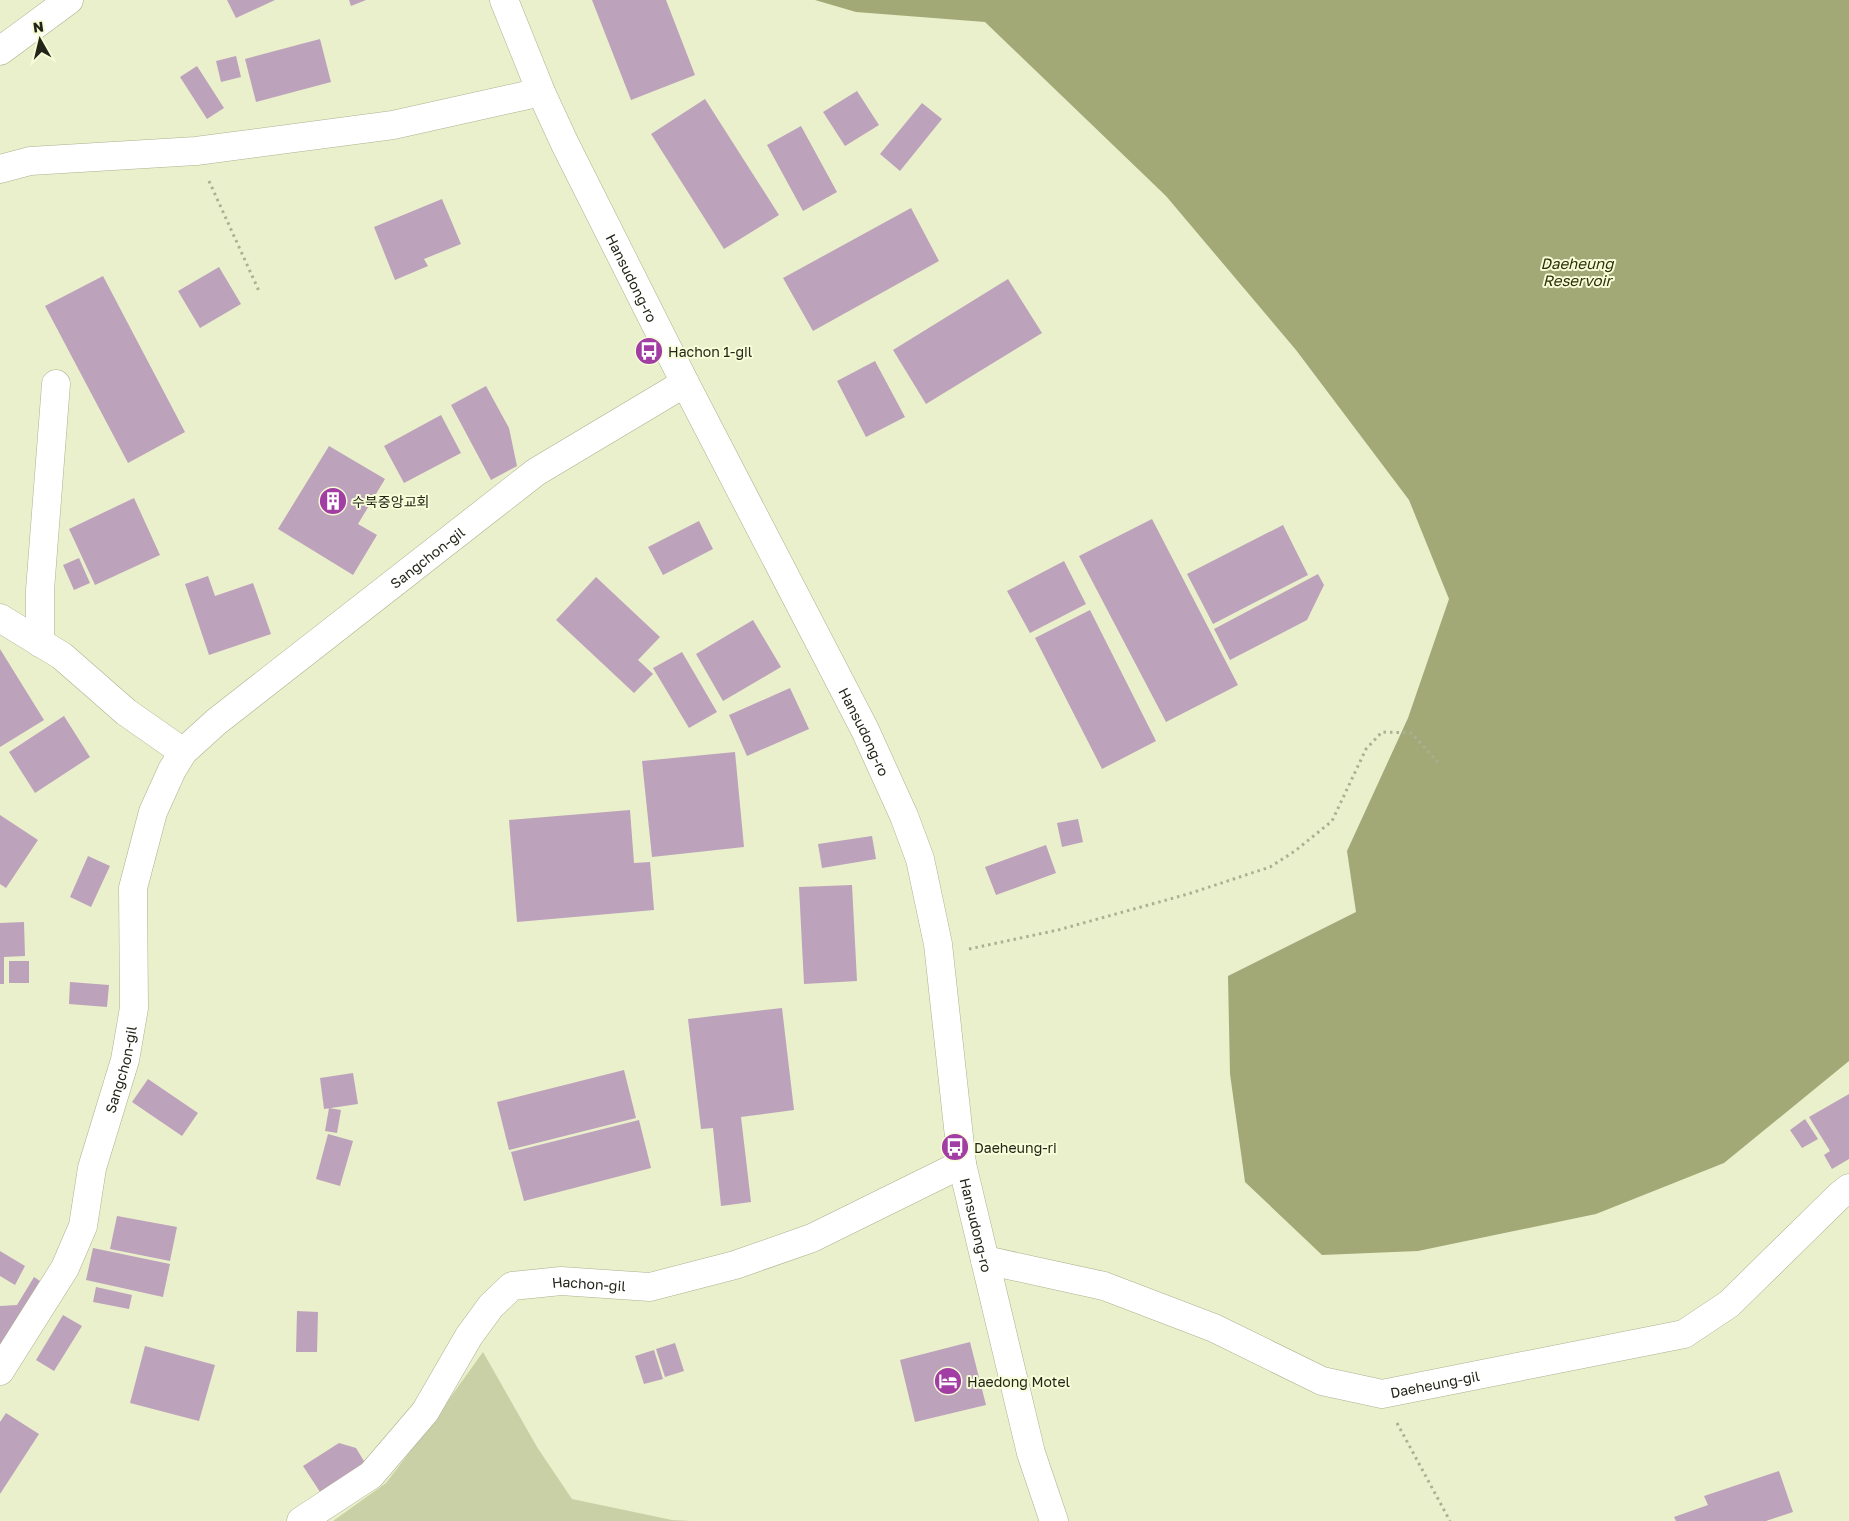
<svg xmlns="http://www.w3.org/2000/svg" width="1849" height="1521" font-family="'Golos Text','Noto Sans KR',sans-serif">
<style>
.green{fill:#c9d0a6}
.water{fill:#a2a976}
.building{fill:#bda2bc}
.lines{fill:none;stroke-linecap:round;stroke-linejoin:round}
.minor-casing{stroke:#acb18f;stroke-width:29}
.major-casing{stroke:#acb18f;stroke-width:29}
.path{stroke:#abb093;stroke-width:3;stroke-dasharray:2.5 4;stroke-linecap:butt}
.minor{stroke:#fff;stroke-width:28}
.major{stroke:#fff;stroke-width:28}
.labels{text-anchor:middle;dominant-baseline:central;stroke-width:4;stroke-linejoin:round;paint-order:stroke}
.street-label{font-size:14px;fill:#232518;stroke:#f7fdd8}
.poi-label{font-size:14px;fill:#232518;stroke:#f7fdd8;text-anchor:start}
.water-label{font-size:15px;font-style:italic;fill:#2d3107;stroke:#f7fdd8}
</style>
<rect width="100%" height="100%" fill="#eaf0cb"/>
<path class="green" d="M483 1352 537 1447 572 1499 672 1520 691 1521H333L386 1483 429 1427Z"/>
<path class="water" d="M815 0H1849V1061L1724 1163 1596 1214 1418 1251 1322 1255 1245 1182 1230 1074 1228 976 1356 912 1347 851 1408 718 1449 599 1409 500 1296 350 1166 196 985 22 856 12Z"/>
<path class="building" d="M227 0H275L236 18Z
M349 0H366L351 6Z
M592 0H666L695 75 631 100Z
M320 39 331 82 256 102 245 59Z
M236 56 241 77 221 82 216 61Z
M197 66 224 108 207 119 180 77Z
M857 91 879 125 845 146 823 112Z
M705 99 779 215 724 249 651 134Z
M922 103 942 119 900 171 880 154Z
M801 126 837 192 803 211 767 145Z
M442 199 461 244 424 259 428 266 395 280 374 227Z
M911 208 939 261 813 331 783 278Z
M219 267 241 304 200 328 178 291Z
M103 276 185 432 128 463 45 306Z
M1008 279 1042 333 926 404 893 350Z
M875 361 905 417 866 437 837 381Z
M486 386 509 428 517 466 491 480 451 405Z
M441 415 461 453 404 483 384 446Z
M329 446 385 479 358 524 377 535 353 575 278 529Z
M134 498 160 555 95 585 69 529Z
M1152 519 1238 685 1166 722 1079 556Z
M699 521 713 549 663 575 648 547Z
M1283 525 1308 575 1213 624 1187 574Z
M79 558 90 583 74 590 63 565Z
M1064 561 1086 604 1030 633 1007 591Z
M1318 574 1324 585 1307 620 1230 660 1214 629Z
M208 576 215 596 253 583 271 634 209 655 185 584Z
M596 577 660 637 638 660 653 674 634 693 556 620Z
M1090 610 1156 741 1102 769 1035 638Z
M753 620 781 667 723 701 696 654Z
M0 649 44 720 0 747Z
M682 652 717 712 689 728 653 668Z
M790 688 809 729 747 756 729 715Z
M64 716 90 757 35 793 9 752Z
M735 752 744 847 652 857 642 761Z
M630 810 634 863 650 862 654 910 517 922 509 820Z
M0 815 38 840 6 888 0 884Z
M1078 819 1083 842 1062 847 1057 823Z
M872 836 876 859 822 868 818 844Z
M1046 845 1056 873 996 895 985 867Z
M88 856 110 866 91 907 70 897Z
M852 885 857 981 804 984 799 887Z
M24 922 25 956 4 957V984H0V923Z
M9 961H29V983H9Z
M70 982 109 985 107 1007 69 1004Z
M782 1008 794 1110 741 1117 751 1202 721 1206 713 1128 701 1129 688 1019Z
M624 1070 636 1118 509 1150 497 1102Z
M353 1073 358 1104 324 1109 320 1078Z
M148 1079 198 1113 182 1136 132 1102Z
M1849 1094V1159L1832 1169 1824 1155 1830 1151 1809 1117Z
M329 1108 341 1110 337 1133 325 1131Z
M1805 1119 1818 1139 1802 1148 1790 1130Z
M639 1120 651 1168 524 1201 511 1152Z
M328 1134 353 1141 340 1186 316 1179Z
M117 1216 177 1227 170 1261 110 1249Z
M93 1248 170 1264 163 1297 86 1280Z
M0 1251 25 1266 15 1285 0 1276Z
M34 1277 46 1285 0 1348V1306L17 1305Z
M96 1287 132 1295 129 1309 93 1302Z
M297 1311 318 1312 317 1352H296Z
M63 1315 82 1326 54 1371 36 1360Z
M970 1342 986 1405 915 1422 900 1360Z
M675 1343 684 1371 665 1377 656 1349Z
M145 1346 215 1365 199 1421 130 1403Z
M654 1350 663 1379 644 1384 635 1356Z
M6 1413 39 1434 0 1494V1422Z
M339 1443 356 1448 367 1466 322 1495 303 1466Z
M1779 1471 1793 1512 1766 1521H1676L1674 1517 1708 1505 1704 1496Z"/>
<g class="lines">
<defs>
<g id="minor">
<path id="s1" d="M504 0 541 92 565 144 685 383 865 730 904 816 920 859 938 944 962 1164 1031 1453 1054 1521"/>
<path d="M0 169 30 161 196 151 393 125 541 92"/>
<path d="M0 618 62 656 126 712 183 752"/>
<path d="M40 643V590L56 384"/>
<path id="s2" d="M985 1260 1104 1286 1214 1328 1322 1381 1382 1394 1684 1334 1729 1304 1839 1196 1849 1188"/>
<path id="s3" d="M0 1371 65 1268 83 1226 92 1168 125 1060 134 1008 133 888 153 812 172 770 183 752 216 722 536 472 685 383"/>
<path id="s4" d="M301 1521 371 1475 425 1412 469 1336 491 1306 512 1286 561 1281 650 1287 735 1265 812 1238 962 1164"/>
</g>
<path id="major" d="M0 51 69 0"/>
</defs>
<use href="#minor" class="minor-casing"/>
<use href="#major" class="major-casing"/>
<path class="path" d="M209 181 259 291
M969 949 1058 930 1188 894 1270 867 1295 851 1332 821 1366 749 1382 732 1411 733 1438 762
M1397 1423 1450 1521"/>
<use href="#minor" class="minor"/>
<use href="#major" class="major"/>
</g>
<defs>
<symbol id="bus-disc" viewBox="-11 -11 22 22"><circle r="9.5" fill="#a23da3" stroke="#f7fdd8"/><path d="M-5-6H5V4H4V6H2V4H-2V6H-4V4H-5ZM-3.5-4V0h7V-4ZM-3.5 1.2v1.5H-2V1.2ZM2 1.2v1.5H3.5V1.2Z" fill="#fff"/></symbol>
<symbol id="building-disc" viewBox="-11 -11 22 22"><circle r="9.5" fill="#a23da3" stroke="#f7fdd8"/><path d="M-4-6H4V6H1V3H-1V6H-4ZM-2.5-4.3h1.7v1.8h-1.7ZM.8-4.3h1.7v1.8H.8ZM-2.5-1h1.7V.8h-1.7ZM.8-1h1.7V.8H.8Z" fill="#fff"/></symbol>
<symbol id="hotel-disc" viewBox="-11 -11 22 22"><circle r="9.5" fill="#a23da3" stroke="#f7fdd8"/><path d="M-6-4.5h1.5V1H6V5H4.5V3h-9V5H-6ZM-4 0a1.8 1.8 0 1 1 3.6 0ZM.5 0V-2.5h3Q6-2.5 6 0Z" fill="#fff"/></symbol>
</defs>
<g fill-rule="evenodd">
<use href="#bus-disc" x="633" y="335" width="32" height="32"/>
<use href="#building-disc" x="317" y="485" width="32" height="32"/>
<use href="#bus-disc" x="939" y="1131" width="32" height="32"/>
<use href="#hotel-disc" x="932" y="1365" width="32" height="32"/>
</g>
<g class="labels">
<g class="street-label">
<text stroke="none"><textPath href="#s1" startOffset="306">Hansudong-ro</textPath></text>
<text stroke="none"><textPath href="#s3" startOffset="970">Sangchon-gil</textPath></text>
<text stroke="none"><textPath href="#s1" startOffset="816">Hansudong-ro</textPath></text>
<text stroke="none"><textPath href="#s3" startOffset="329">Sangchon-gil</textPath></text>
<text stroke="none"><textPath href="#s1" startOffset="1326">Hansudong-ro</textPath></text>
<text stroke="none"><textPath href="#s4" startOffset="398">Hachon-gil</textPath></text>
<text stroke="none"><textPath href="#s2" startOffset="475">Daeheung-gil</textPath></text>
</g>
<g class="poi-label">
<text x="668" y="351">Hachon 1-gil</text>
<text x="352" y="501">수북중앙교회</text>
<text x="974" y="1147">Daeheung-ri</text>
<text x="967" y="1381">Haedong Motel</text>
</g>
<g class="water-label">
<text x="1577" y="263">Daeheung<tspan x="1577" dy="17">Reservoir</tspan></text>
</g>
</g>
<g transform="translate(40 40) rotate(352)" stroke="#f7fdd8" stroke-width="4" paint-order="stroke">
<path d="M0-4L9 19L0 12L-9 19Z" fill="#232518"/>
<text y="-8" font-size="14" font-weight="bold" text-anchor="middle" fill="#232518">N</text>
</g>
</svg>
